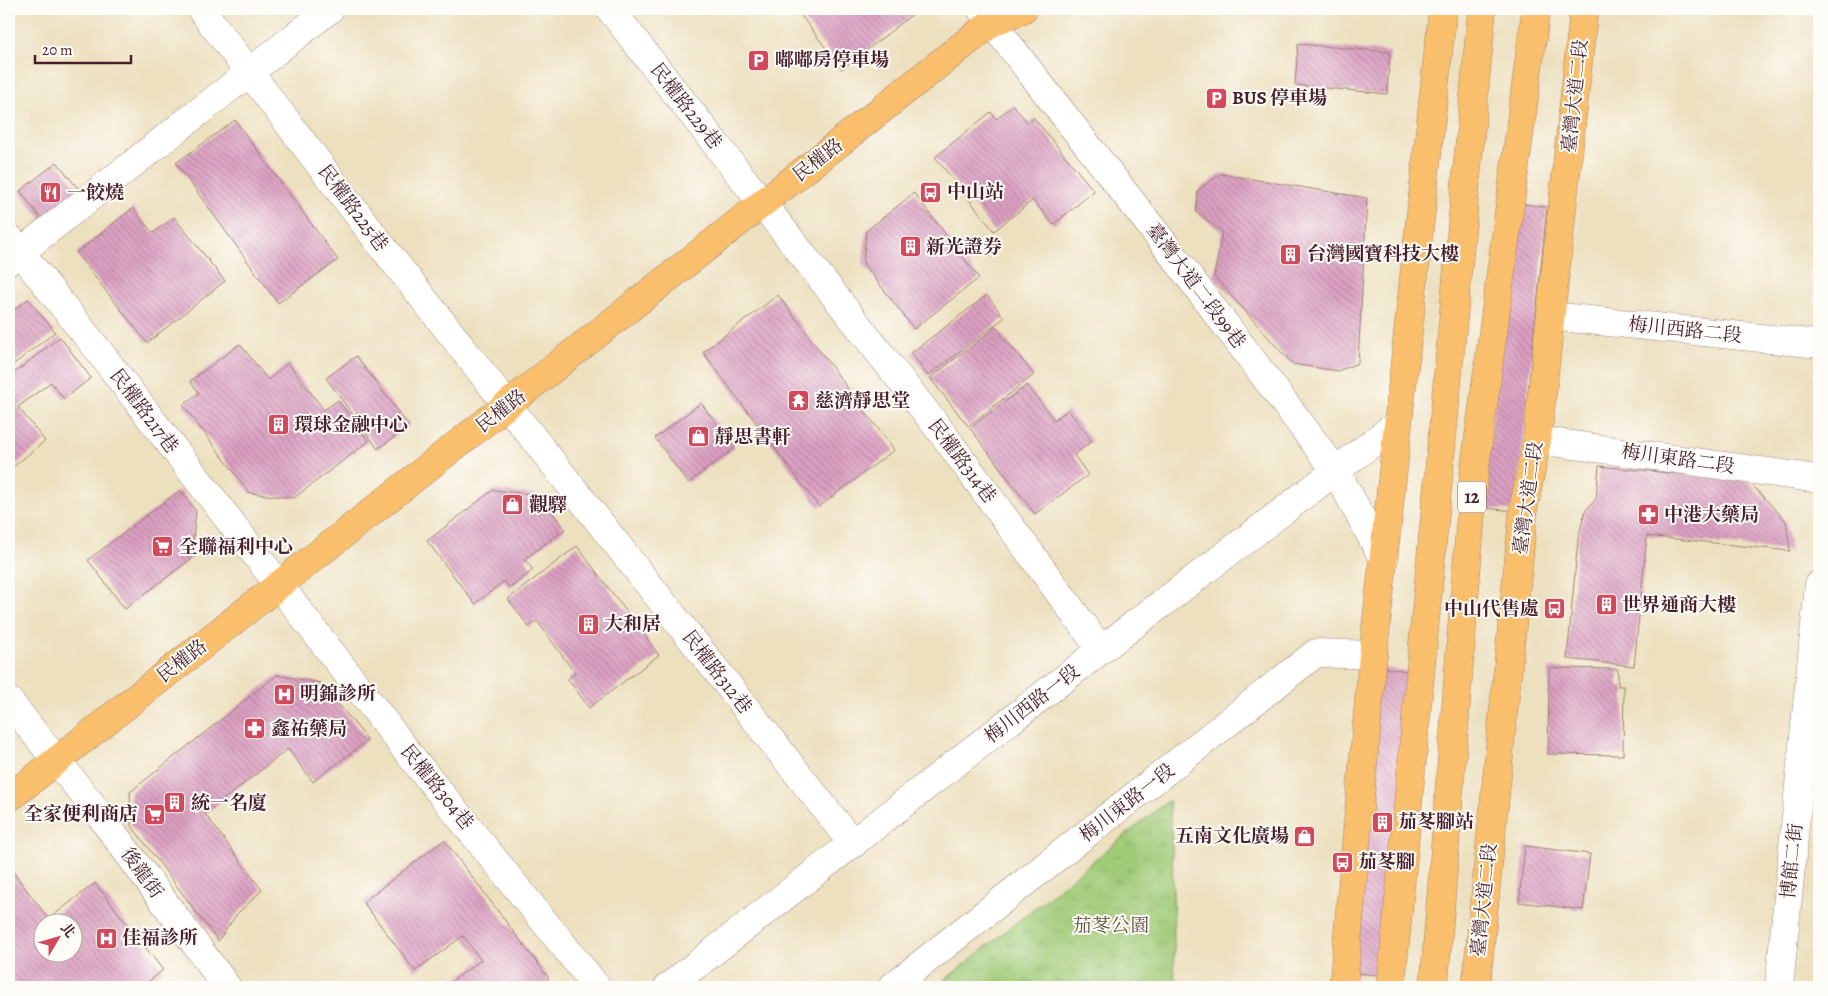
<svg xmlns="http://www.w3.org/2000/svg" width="1828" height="996" font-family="Alegreya,'Noto Serif TC',serif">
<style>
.park{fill:url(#park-tufts);stroke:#757552}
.building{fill:url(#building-back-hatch);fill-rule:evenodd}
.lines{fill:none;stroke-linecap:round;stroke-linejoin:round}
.minor-casing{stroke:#9c8075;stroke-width:29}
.major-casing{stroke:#9c8075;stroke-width:29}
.minor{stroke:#fff;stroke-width:28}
.major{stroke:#f9bf6d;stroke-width:28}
.labels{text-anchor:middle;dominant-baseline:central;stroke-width:4;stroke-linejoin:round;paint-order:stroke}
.shield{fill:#fdfcf7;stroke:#806168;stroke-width:1}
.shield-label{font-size:18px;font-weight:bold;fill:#4a1f2b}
.poi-label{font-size:19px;font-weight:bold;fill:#4a1f2b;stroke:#fdfcf7;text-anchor:start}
.street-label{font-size:19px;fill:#4a1f2b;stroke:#fdfcf7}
.park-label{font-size:19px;fill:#645342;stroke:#fdfcf7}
</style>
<defs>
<pattern id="park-tufts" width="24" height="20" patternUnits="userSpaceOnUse" patternTransform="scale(1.25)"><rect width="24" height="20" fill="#a0cb78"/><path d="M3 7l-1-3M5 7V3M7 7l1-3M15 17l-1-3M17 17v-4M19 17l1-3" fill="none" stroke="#8bae68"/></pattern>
<pattern id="building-back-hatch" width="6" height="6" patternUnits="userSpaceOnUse" patternTransform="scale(1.25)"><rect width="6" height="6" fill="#dca0c2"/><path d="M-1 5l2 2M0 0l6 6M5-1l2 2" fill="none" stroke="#b4829e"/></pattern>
</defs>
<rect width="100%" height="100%" fill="#fdfcf7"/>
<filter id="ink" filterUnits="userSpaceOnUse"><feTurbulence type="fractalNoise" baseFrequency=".02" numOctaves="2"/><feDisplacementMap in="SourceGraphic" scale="10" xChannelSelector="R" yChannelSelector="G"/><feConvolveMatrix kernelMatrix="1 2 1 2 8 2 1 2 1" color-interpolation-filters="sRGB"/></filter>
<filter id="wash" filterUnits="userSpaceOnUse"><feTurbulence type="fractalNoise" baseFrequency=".0096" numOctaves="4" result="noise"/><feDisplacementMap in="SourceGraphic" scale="20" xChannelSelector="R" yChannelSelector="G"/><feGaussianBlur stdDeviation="1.12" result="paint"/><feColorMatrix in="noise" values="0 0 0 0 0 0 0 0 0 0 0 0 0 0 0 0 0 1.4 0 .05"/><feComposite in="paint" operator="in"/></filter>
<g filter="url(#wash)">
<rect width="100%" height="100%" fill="#ede0bf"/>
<path class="park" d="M1169 800 1172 846 1175 987H936Z"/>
<g id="blocks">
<path class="building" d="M796 9H913V14L842 69Z
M1298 44 1390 52 1387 94 1295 85Z
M1013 105 1028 123 1034 118 1094 191 1053 225 1033 200 994 231 935 157 991 112 996 119Z
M235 120 338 260 278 303 176 163Z
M57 162 83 195 45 224 20 191Z
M1221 174 1367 198 1358 363 1338 371 1292 364 1214 276 1222 232 1196 212 1198 190Z
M914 193 979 278 914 329 863 263 866 231Z
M1515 203 1547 207 1516 511 1483 508Z
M133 208 153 233 174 217 225 281 147 343 76 253Z
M778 295 894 450 819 507 703 352Z
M987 295 1004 318 928 376 911 353Z
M28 299 55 332 9 368V314Z
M996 327 1034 375 968 426 930 378Z
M60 337 91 378 64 399 51 382 18 407 45 441 14 466 9 459V377Z
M240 344 268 380 288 363 324 410 338 400 369 441 294 498 250 493 183 405 199 393 190 381Z
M356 356 409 426 378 449 326 378Z
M1027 385 1054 420 1068 410 1092 441 1074 455 1088 475 1035 514 970 428Z
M701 403 735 448 688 483 655 438Z
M1599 466 1748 481 1786 521 1790 551 1647 536 1634 666 1567 659 1578 539 1585 511 1596 499Z
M180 490 196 511 191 559 125 609 88 560Z
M493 490 539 495 565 529 525 559 533 570 510 588 504 581 475 604 427 541Z
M577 546 659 655 589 708 568 679 575 673 537 621 529 627 508 599Z
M1376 667 1416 672 1387 976 1347 972Z
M1549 668 1618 669V686H1624L1623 755 1548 754Z
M277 675 321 683 368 740 313 782 288 749 205 814 262 890 237 914 218 941 131 825 130 792Z
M444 840 548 977 547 987H444L481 960 463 936 415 971 363 902Z
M1525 846 1590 854 1583 910 1519 902Z
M13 872 49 919 95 883 163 970 147 983 150 987H15L9 979V876ZM42 924H72V954H42Z"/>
</g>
</g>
<g filter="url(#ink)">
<use href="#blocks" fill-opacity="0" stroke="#9c8075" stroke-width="1"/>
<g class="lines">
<defs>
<path id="minor" d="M201 9 378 241 853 844
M610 9 943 434 1101 650
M981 9 1163 242 1336 471 1384 560
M9 238 98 350 413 759 597 987
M9 261 330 9
M1551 316 1819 344
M1537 440 1819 479
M9 701 96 810 227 987
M668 987 1101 650 1397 424
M892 987 1316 653 1373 655
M1779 987 1819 585"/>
<path id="major" d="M9 798 991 23 1023 9
M1343 987 1373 655 1443 9
M1391 987 1482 9
M1434 987 1474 474 1536 9
M1476 987 1524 506 1537 440 1584 9"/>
</defs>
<use href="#minor" class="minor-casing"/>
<use href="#major" class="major-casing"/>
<use href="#minor" class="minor"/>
<use href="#major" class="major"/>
</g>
</g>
<defs>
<symbol id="parking-square" viewBox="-11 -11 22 22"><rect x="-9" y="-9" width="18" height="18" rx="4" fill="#d1495b" stroke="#fdfcf7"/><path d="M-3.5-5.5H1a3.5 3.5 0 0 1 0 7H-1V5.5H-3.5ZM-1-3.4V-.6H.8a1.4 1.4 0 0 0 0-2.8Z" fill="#fff"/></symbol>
<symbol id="bus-square" viewBox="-11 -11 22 22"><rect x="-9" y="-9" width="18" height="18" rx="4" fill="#d1495b" stroke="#fdfcf7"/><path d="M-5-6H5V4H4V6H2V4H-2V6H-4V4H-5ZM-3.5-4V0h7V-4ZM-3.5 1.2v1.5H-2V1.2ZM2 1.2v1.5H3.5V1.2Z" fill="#fff"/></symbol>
<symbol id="restaurant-square" viewBox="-11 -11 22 22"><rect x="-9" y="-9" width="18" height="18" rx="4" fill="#d1495b" stroke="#fdfcf7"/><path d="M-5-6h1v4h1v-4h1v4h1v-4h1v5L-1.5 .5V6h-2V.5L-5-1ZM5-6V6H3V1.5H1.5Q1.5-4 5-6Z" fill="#fff"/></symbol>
<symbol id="building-square" viewBox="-11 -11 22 22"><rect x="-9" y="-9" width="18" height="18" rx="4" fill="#d1495b" stroke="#fdfcf7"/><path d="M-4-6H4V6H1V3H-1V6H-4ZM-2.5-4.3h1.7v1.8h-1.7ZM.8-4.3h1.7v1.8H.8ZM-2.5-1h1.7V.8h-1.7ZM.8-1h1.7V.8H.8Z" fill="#fff"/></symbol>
<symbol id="temple-square" viewBox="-11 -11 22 22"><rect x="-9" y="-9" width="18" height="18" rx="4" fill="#d1495b" stroke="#fdfcf7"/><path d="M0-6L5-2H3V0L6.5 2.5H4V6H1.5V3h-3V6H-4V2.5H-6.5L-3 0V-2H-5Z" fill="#fff"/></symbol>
<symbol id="shop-square" viewBox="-11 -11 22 22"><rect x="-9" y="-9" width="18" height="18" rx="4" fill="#d1495b" stroke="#fdfcf7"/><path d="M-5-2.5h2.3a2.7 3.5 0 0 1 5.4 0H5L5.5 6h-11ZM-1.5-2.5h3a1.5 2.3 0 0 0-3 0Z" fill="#fff"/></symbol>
<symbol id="pharmacy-square" viewBox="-11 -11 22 22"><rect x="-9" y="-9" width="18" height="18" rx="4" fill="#d1495b" stroke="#fdfcf7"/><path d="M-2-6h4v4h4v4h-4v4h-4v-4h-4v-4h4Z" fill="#fff"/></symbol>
<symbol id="supermarket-square" viewBox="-11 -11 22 22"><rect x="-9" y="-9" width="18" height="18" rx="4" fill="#d1495b" stroke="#fdfcf7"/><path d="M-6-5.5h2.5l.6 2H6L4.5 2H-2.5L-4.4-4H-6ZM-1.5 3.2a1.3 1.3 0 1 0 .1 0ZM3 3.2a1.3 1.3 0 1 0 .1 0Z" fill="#fff"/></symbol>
<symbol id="hospital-square" viewBox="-11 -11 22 22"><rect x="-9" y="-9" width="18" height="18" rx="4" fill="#d1495b" stroke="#fdfcf7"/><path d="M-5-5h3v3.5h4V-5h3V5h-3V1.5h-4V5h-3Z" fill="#fff"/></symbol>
</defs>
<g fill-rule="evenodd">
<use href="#parking-square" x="746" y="48" width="25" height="25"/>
<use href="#parking-square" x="1204" y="86" width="25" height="25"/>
<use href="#bus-square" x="918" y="180" width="25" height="25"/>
<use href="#restaurant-square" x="38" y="180" width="25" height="25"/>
<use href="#building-square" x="898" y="234" width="25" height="25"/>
<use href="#building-square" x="1278" y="242" width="25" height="25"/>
<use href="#temple-square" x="786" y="388" width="25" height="25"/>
<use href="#building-square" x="266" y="412" width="25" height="25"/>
<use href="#shop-square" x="686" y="424" width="25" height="25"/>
<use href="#shop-square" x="500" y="492" width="25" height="25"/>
<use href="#pharmacy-square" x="1636" y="502" width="25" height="25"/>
<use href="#supermarket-square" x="150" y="534" width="25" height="25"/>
<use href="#building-square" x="1594" y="592" width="25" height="25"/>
<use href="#bus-square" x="1542" y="596" width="25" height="25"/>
<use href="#building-square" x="576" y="612" width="25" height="25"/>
<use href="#hospital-square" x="272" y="682" width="25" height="25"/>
<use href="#pharmacy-square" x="242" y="716" width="25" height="25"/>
<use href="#building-square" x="162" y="790" width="25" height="25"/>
<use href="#supermarket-square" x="142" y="802" width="25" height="25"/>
<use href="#building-square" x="1370" y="810" width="25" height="25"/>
<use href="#shop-square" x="1292" y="824" width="25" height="25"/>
<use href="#bus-square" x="1330" y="850" width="25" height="25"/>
<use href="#hospital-square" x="94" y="926" width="25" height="25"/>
</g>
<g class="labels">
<rect class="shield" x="1458" y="481.5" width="28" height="31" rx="4"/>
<g class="shield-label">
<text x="1472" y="497">12</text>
</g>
<g class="poi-label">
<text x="775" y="60">嘟嘟房停車場</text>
<text x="1232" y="98">BUS 停車場</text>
<text x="947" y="192">中山站</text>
<text x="67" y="193">一餃燒</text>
<text x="926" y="247">新光證券</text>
<text x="1307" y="254">台灣國寶科技大樓</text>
<text x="815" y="401">慈濟靜思堂</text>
<text x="294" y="425">環球金融中心</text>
<text x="715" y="437">靜思書軒</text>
<text x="529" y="505">觀驛</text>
<text x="1664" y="515">中港大藥局</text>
<text x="179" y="547">全聯福利中心</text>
<text x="1622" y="605">世界通商大樓</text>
<text x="1539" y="609" text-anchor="end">中山代售處</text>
<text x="604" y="624">大和居</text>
<text x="300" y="694">明錦診所</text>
<text x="271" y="729">鑫祐藥局</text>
<text x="191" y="803">統一名廈</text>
<text x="138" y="814" text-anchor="end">全家便利商店</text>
<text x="1398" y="822">茄苳腳站</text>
<text x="1289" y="836" text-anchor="end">五南文化廣場</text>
<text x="1358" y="862">茄苳腳</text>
<text x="122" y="938">佳福診所</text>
</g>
<g class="street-label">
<text transform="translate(1575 96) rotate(-84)">臺灣大道二段</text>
<text transform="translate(686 106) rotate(52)">民權路229巷</text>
<text transform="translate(818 160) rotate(-38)">民權路</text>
<text transform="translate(353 208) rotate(53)">民權路225巷</text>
<text transform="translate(1196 286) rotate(53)">臺灣大道二段99巷</text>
<text transform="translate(1685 330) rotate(6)">梅川西路二段</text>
<text transform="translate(144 411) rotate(53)">民權路217巷</text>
<text transform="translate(501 411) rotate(-38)">民權路</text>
<text transform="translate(1678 459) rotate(8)">梅川東路二段</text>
<text transform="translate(962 461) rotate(53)">民權路314巷</text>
<text transform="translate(1528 498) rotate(-82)">臺灣大道二段</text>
<text transform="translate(182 661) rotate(-38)">民權路</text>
<text transform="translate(717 672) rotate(52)">民權路312巷</text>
<text transform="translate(1032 704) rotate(-38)">梅川西路一段</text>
<text transform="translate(437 787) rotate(51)">民權路304巷</text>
<text transform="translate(1127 803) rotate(-38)">梅川東路一段</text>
<text transform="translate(1792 861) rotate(-84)">博館二街</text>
<text transform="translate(142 873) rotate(54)">後龍街</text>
<text transform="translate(1484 900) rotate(-84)">臺灣大道二段</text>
</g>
<g class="park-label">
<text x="1111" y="926">茄苳公園</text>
</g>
</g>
<rect width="1828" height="996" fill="none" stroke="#fdfcf7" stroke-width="30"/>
<g transform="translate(58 938) rotate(52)"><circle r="24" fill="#fdfcf7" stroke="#b5a4a5"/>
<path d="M0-4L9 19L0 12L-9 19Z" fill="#d1495b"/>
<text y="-8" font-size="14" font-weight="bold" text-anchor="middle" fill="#4a1f2b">北</text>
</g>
<path d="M35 55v8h96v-8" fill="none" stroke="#4a1f2b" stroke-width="2.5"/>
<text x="42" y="55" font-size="15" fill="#4a1f2b" stroke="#fdfcf7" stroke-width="4" paint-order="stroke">20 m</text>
</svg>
